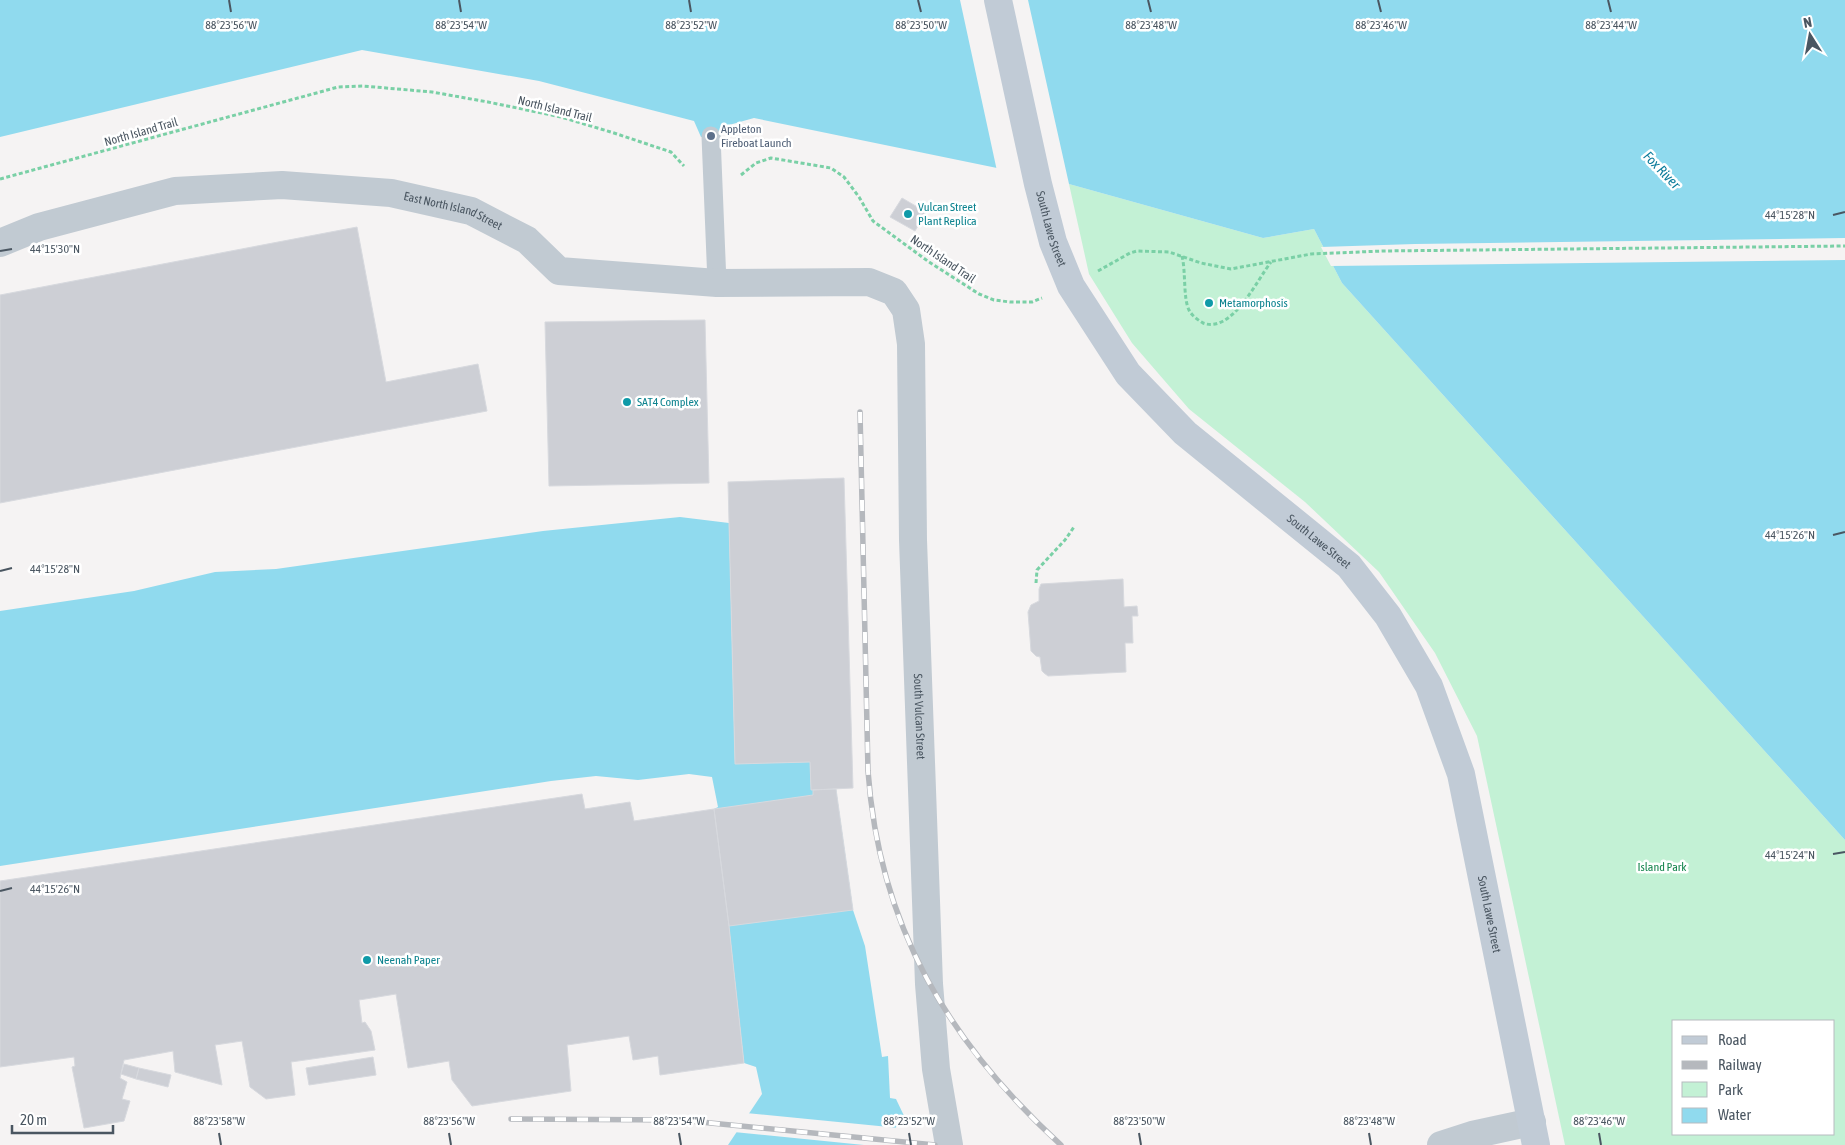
<svg xmlns="http://www.w3.org/2000/svg" width="1845" height="1145" font-family="'Asap Condensed',sans-serif">
<style>
.green{fill:#c3f1d5;fill-rule:evenodd}
.water{fill:#90daee}
.pier{fill:#f5f3f3}
.building{fill:#cdcfd5;stroke:#d7d9de}
.lines{fill:none;stroke-linecap:round;stroke-linejoin:round}
.path{stroke:#7ad0a6;stroke-width:3;stroke-dasharray:4 2.5;stroke-linecap:butt}
.service{stroke:#c1cad2;stroke-width:19}
.minor{stroke:#c1cad2;stroke-width:28}
.secondary{stroke:#c1cbd6;stroke-width:28}
.rail-casing{stroke:#b5b8bd;stroke-width:5.5}
.rail{stroke:#fff;stroke-width:4;stroke-dasharray:11;stroke-linecap:butt}
.ticks{fill:none;stroke:#4a5661;stroke-width:2}
.service-dot{fill:#5c6f8a;stroke:#fff;stroke-width:2}
.culture-dot{fill:#0f9aa8;stroke:#fff;stroke-width:2}
.labels{text-anchor:middle;dominant-baseline:central;stroke-width:5;stroke-linejoin:round;paint-order:stroke}
.street-label{font-size:12px;fill:#4a5661;stroke:#fff}
.service-label{font-size:12px;fill:#4e5e75;stroke:#fff;text-anchor:start}
.culture-label{font-size:12px;fill:#0d838f;stroke:#fff;text-anchor:start}
.park-label{font-size:12px;fill:#17864f;stroke:#fff}
.water-label{font-size:14px;font-style:italic;fill:#0c7c9b;stroke:#fff}
.ticks-label{font-size:12px;text-anchor:middle;fill:#4a5661;stroke:#fff;stroke-width:5;stroke-linejoin:round;paint-order:stroke}
</style>
<rect width="100%" height="100%" fill="#f5f3f3"/>
<path class="green" d="M1069 184 1263 238 1314 229 1342 283 1845 840V1145H1565L1477 736 1435 653 1379 572 1305 502 1189 409 1132 343 1089 274ZM1674 1021H1834V1134H1674Z"/>
<path class="water" d="M0 0H1845V840L1342 283 1314 229 1263 238 1069 184 997 168 754 118 729 125 723 135 701 137 694 121 539 81 362 50 0 137Z
M680 517 729 523 735 763 810 762 811 790 836 789 853 910 865 946 882 1057 888 1056 890 1098 896 1099 906 1120 896 1127 895 1145H728L762 1094 756 1067 744 1063 729 926 714 809 718 807 712 777 689 774 638 780 596 776 551 781 0 866V611L134 591 215 572 276 569 543 531Z"/>
<path class="pier" d="M960 0H1028L1069 184H1056L997 171Z
M1845 238V260L1331 266 1321 247 1415 244Z
M746 1113 899 1128 897 1145H864L734 1132Z"/>
<path class="building" d="M902 198 926 212 915 231 890 217Z
M357 227 386 382 478 364 487 411 0 503V295Z
M705 320 709 483 549 486 545 322Z
M844 478 853 788 811 790 810 762 735 764 728 482Z
M1123 579 1124 607 1137 606 1138 616H1132L1133 643H1125L1126 672 1048 676 1044 673 1042 671 1040 657 1036 656 1031 651 1028 612 1031 605 1039 601V589L1041 584Z
M836 789 853 910 729 926 714 809 813 795V790Z
M582 794 585 809 630 802 634 821 714 809 729 926 744 1063 660 1075 658 1056 633 1060 629 1036 567 1045 571 1091 472 1106 452 1080 449 1061 408 1068 396 994 359 1000 362 1023 365 1022 371 1031 375 1050 291 1062 295 1095 266 1099 250 1087 242 1041 215 1045 222 1085 175 1072 173 1051 124 1060 120 1078 127 1082 122 1099 130 1101 124 1121 84 1128 72 1067 75 1066 74 1057 0 1067V881Z
M373 1057 376 1075 309 1085 306 1068Z
M124 1064 139 1068 136 1079 121 1074Z
M139 1068 171 1075 168 1087 136 1079Z"/>
<g class="lines">
<path class="path" d="M741 175 756 163 771 158 831 168 844 177 859 197 873 221 929 262 979 294 994 300 1010 302H1032L1042 298
M0 179 320 92 338 87 363 86 432 92 488 102 561 117 614 133 671 152 684 166
M1182 256C1186 272 1183 298 1189 310 1192 316 1198 320 1203 323 1232 334 1257 280 1271 262
M1098 271 1130 253 1137 251 1169 252 1201 263 1231 269 1311 254 1383 251 1845 246
M1036 583 1037 570 1065 540 1074 527"/>
<path class="service" d="M711 136 717 283"/>
<g class="minor">
<path id="s1" d="M0 243 39 227 175 191 282 185 391 193 471 211 527 240 559 271 717 283 869 282 894 292 906 310 911 344 913 540 929 984 936 1069 949 1145"/>
<path d="M1441 1145 1472 1135 1532 1122"/>
</g>
<path class="secondary" id="s2" d="M998 0 1038 184 1053 242 1071 286 1128 374 1185 433 1349 566 1388 616 1429 686 1461 774 1536 1145"/>
<defs>
<path id="rail" d="M860 412 868 771C879 926 948 1042 1061 1145
M511 1119 680 1120 935 1145"/>
</defs>
<use href="#rail" class="rail-casing"/>
<use href="#rail" class="rail"/>
</g>
<path class="ticks" d="M229 0 231 12M459 0 461 12M689 0 691 12M918 0 921 12M1148 0 1151 12M1378 0 1381 12M1608 0 1611 12M1833 215 1845 212M0 251 12 249M1833 535 1845 532M0 571 12 568M1833 854 1845 852M0 891 12 888M219 1133 221 1145M449 1133 451 1145M679 1133 681 1145M909 1133 911 1145M1139 1133 1141 1145M1369 1133 1371 1145M1599 1133 1601 1145"/>
<circle class="service-dot" cx="711" cy="136" r="5"/>
<g class="culture-dot">
<circle cx="908" cy="214" r="5"/>
<circle cx="1209" cy="303" r="5"/>
<circle cx="627" cy="402" r="5"/>
<circle cx="367" cy="960" r="5"/>
</g>
<g class="labels">
<g class="street-label">
<text transform="translate(555 109) rotate(14)">North Island Trail</text>
<text transform="translate(141 132) rotate(-16)">North Island Trail</text>
<text stroke="none"><textPath href="#s1" startOffset="464">East North Island Street</textPath></text>
<text stroke="none"><textPath href="#s2" startOffset="235">South Lawe Street</textPath></text>
<text transform="translate(943 259) rotate(34)">North Island Trail</text>
<text stroke="none"><textPath href="#s2" startOffset="655">South Lawe Street</textPath></text>
<text stroke="none"><textPath href="#s1" startOffset="1355">South Vulcan Street</textPath></text>
<text stroke="none"><textPath href="#s2" startOffset="1075">South Lawe Street</textPath></text>
</g>
<g class="service-label">
<text x="721" y="129">Appleton<tspan x="721" dy="14">Fireboat Launch</tspan></text>
</g>
<g class="culture-label">
<text x="918" y="207">Vulcan Street<tspan x="918" dy="14">Plant Replica</tspan></text>
<text x="1219" y="303">Metamorphosis</text>
<text x="637" y="402">SAT4 Complex</text>
<text x="377" y="960">Neenah Paper</text>
</g>
<g class="park-label">
<text x="1662" y="867">Island Park</text>
</g>
<g class="water-label">
<text transform="translate(1662 170) rotate(46)">Fox River</text>
</g>
</g>
<g class="ticks-label">
<text x="231" y="29">88°23'56"W</text>
<text x="461" y="29">88°23'54"W</text>
<text x="691" y="29">88°23'52"W</text>
<text x="921" y="29">88°23'50"W</text>
<text x="1151" y="29">88°23'48"W</text>
<text x="1381" y="29">88°23'46"W</text>
<text x="1611" y="29">88°23'44"W</text>
<text x="1790" y="219">44°15'28"N</text>
<text x="55" y="253">44°15'30"N</text>
<text x="1790" y="539">44°15'26"N</text>
<text x="55" y="573">44°15'28"N</text>
<text x="1790" y="859">44°15'24"N</text>
<text x="55" y="893">44°15'26"N</text>
<text x="219" y="1125">88°23'58"W</text>
<text x="449" y="1125">88°23'56"W</text>
<text x="679" y="1125">88°23'54"W</text>
<text x="909" y="1125">88°23'52"W</text>
<text x="1139" y="1125">88°23'50"W</text>
<text x="1369" y="1125">88°23'48"W</text>
<text x="1599" y="1125">88°23'46"W</text>
</g>
<rect x="1672" y="1020" width="162" height="115" fill="#ffffff" stroke="#b7bbc0"/>
<rect x="1682" y="1036" width="25" height="8" fill="#c1cbd6" stroke="#b7bbc0"/>
<text x="1718" y="1045" font-size="15" fill="#4a5661">Road</text>
<rect x="1682" y="1061" width="25" height="8" fill="#b5b8bd" stroke="#b7bbc0"/>
<text x="1718" y="1070" font-size="15" fill="#4a5661">Railway</text>
<rect x="1682" y="1082" width="25" height="15" fill="#c3f1d5" stroke="#b7bbc0"/>
<text x="1718" y="1095" font-size="15" fill="#4a5661">Park</text>
<rect x="1682" y="1108" width="25" height="15" fill="#90daee" stroke="#b7bbc0"/>
<text x="1718" y="1120" font-size="15" fill="#4a5661">Water</text>
<g transform="translate(1810 35) rotate(349)" stroke="#ffffff" stroke-width="4" paint-order="stroke">
<path d="M0-4L9 19L0 12L-9 19Z" fill="#4a5661"/>
<text y="-8" font-size="14" font-weight="bold" text-anchor="middle" fill="#4a5661">N</text>
</g>
<path d="M12 1125v8h101v-8" fill="none" stroke="#4a5661" stroke-width="2.5"/>
<text x="20" y="1125" font-size="15" fill="#4a5661" stroke="#ffffff" stroke-width="4" paint-order="stroke">20 m</text>
</svg>
